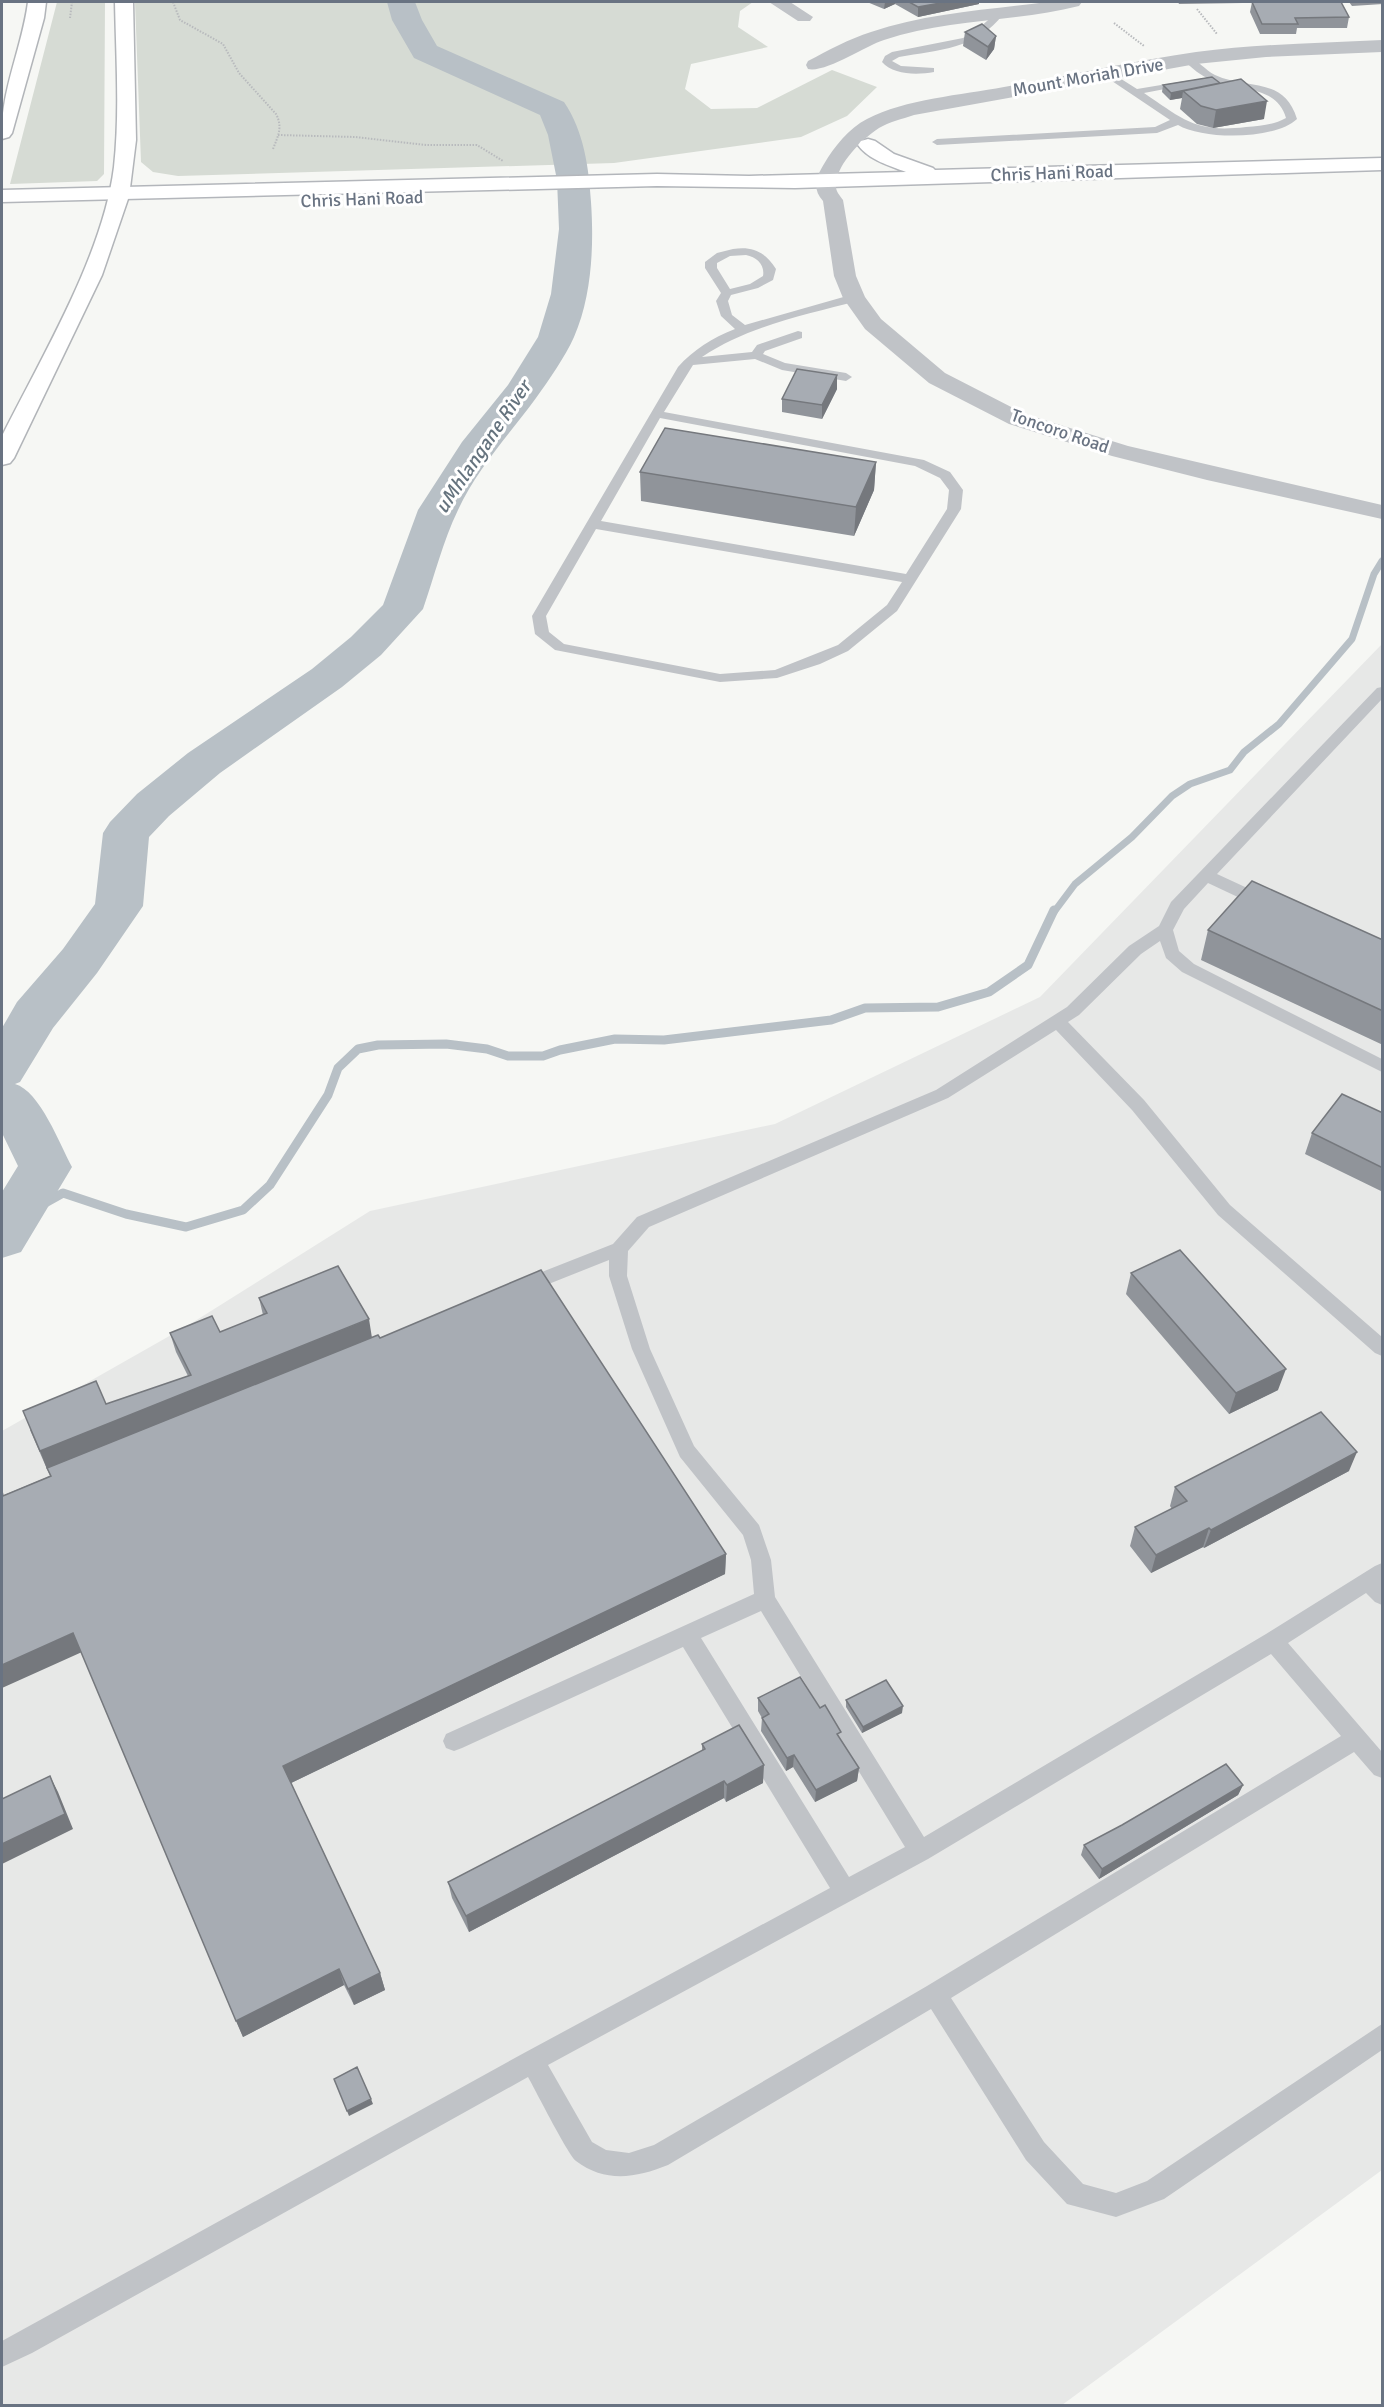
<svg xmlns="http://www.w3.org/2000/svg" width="1384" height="2407" font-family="Signika,sans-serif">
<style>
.built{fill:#e7e8e7}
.green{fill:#d6dbd4}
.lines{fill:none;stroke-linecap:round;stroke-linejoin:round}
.stream-far1{stroke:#b8c0c6;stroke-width:7}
.stream{stroke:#b8c0c6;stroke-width:9}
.river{fill:#b8c0c6;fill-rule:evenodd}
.secondary-casing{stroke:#b3b6bb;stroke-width:3}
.primary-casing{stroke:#b2b5b9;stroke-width:3}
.path{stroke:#b8babd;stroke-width:2;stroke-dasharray:1.5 1.5;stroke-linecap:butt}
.service{fill:#c0c3c7;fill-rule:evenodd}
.minor{fill:#c0c3c7;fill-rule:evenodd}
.secondary{fill:#fff;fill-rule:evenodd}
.primary{fill:#fff;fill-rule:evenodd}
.wall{fill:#90949a}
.shaded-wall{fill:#75787d}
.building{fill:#a7acb3;stroke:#75787d;stroke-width:1.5}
.labels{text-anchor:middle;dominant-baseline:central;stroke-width:6;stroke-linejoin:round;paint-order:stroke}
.far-street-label{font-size:18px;fill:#697382;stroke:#fff}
.far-water-label{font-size:20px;font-style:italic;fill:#65737e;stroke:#fff}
</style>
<rect width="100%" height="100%" fill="#f6f7f4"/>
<path class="built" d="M1382 644V2170L1062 2405H2V1431L187 1326 370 1211 775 1124 1040 997Z"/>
<path class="green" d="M57 2H105L104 174 97 181 10 184Z
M135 2H753L740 11 738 27 768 47 691 64 685 89 711 109 757 108 832 70 877 87 847 116 801 137 614 163 178 176 153 172 141 162Z"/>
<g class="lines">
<path class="stream-far1" d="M1054 912 1075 884 1132 837 1172 796 1190 784 1230 770 1244 752 1279 724 1352 639 1374 574 1382 561"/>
<path class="stream" d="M11 1222 63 1193 126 1214 186 1227 243 1210 270 1185 328 1095 338 1068 358 1049 378 1045 446 1044 487 1049 508 1056H543L560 1050 615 1039 664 1040 831 1020 865 1008 938 1007 989 992 1028 965 1054 910"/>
<path class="river" d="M387 2H415L422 20 437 46 564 102C584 131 589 169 591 202 594 245 592 296 574 337 565 357 549 380 536 398 509 435 477 469 458 510 443 541 434 577 423 609L381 655 342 687 220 773 169 816 149 837 143 906 97 973 53 1028 20 1082 15 1084C40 1091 60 1145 72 1167L21 1252 2 1258V1192L18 1166 2 1133V1028L17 1002 63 949 95 904 103 833 110 822 137 794 188 753 312 669 351 637 383 605 418 510 462 442 508 385 538 337 551 294 559 229 557 180 548 135 540 115 414 58 392 20Z"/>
<defs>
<path id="secondary" d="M868 139 875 141 894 154 933 168 935 170 1382 158V170L795 188 657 186 2 202V190L657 174 749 176 906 172C890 166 869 160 858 145L861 141Z"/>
<path id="primary" d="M28 2H46L44 18 12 133 9 137 2 139C0 91 22 49 28 2Z
M115 2H133L136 140 129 196 102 275 14 458 10 463 2 465V436C42 356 103 255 114 167 120 113 116 56 115 2Z"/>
</defs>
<use href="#secondary" class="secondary-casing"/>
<use href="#primary" class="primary-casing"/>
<path class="path" d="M173 2 180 20 223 44 239 73 276 114C283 127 278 136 273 149
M1197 9 1217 34
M70 18 72 2
M1114 23 1144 46
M278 135 355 137 426 145H477L503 161"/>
<path class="service" d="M998 11 1003 14C978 49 938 50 899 57L892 61 901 66 934 68V72C917 75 893 75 882 62L885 56 892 52 963 38 976 31Z
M1188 56C1198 60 1205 70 1215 75 1247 90 1284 76 1297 119 1275 140 1203 140 1178 125L1157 133 937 145 932 142 937 139 1155 127 1170 120 1103 75 1102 73 1107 70 1137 89 1191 80V84L1144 93C1184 120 1196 133 1246 127 1261 126 1273 125 1286 118 1277 85 1238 91 1211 80 1201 76 1192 68 1184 61V57Z
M733 249C753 246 765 252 776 269L773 280 758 288 731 295 728 301 732 315 745 325 854 294 860 298 858 301C804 315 748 326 702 357L752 352 757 345 798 331 802 332V338L765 351 763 354 785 363 846 373 852 377 846 381 782 370 755 359 693 365 664 412 924 460 950 472 963 490 961 509 897 611 848 651 820 664 777 678 720 682 555 650 535 634 532 616 678 367C693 350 712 338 735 329L721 316 716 301 721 293 705 268V262L717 253ZM746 255C757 257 765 265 763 276L750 284 730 289 717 268V263L730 256ZM660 418 915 466 940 478 949 490 947 509 906 574 601 521ZM596 529 902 582 887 605 838 645 775 670 720 674 564 644 549 632 546 616Z
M1382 687V699L1217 874 1271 899 1273 903 1271 907H1259L1208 883 1184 909 1173 930 1179 951 1194 964 1382 1059V1072L1182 972 1166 958 1160 941 1141 954 1079 1015 1068 1022 1144 1100 1230 1205 1382 1337V1356L1375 1353 1218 1215 1132 1110 1056 1030 948 1098 649 1227 628 1251 627 1276 650 1349 694 1446 759 1525 771 1560 775 1597 924 1837 1266 1634 1375 1566 1382 1563V1605L1375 1602 1366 1593 1288 1643 1382 1752V1778L1374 1775 1354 1752 951 1998 1044 2142 1083 2184 1116 2193 1147 2181 1382 2024V2050L1164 2199 1116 2217 1067 2204 1026 2160 931 2009 668 2165C636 2178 605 2183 576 2161 567 2153 536 2091 528 2077L32 2353 2 2367V2341L524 2053 830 1888 683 1647 462 1748 454 1751 446 1748 443 1741 446 1734 754 1594 751 1560 743 1535 680 1457 632 1349 609 1276V1260L526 1293 519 1291 517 1286 519 1281 613 1244 637 1217 936 1090 1067 1007 1129 946 1159 926 1171 902 1377 688ZM761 1611 905 1847 849 1877 701 1638ZM1271 1654 1341 1736 927 1986 654 2145 629 2153 606 2150 592 2142 548 2065 928 1859Z"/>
<path class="minor" d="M769 2H790L813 17 810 21H798Z
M1047 2H1082L1079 6C1015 22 947 19 884 40 865 46 826 73 808 69L806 65 808 61C829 50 849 39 871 32 927 13 988 10 1047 2Z
M1382 40V52L1266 57 1196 64 914 115C902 119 889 122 879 128 862 139 838 163 836 183 835 191 839 194 843 200L856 276 865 297 881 319 945 373 1025 414 1128 446 1382 505V519L1207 480 1112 456 1009 424 929 383 865 329 843 298 834 276 823 201C812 189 816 177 824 164 834 147 849 128 867 119 905 99 962 95 1004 87 1068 76 1132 61 1196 52 1258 44 1320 43 1382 40Z"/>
<use href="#secondary" class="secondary"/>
<use href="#primary" class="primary"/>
</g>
<path class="wall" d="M867 2H979V4L918 17 895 4 884 9Z
M1178 2H1244L1243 3 1179 4Z
M1252 2 1349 17 1347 28H1297L1296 34H1260L1250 12Z
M1349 2H1383V4L1352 6Z
M965 32 996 36 994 49 986 60 963 46Z
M1212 77 1264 119 1213 128 1197 124 1180 109 1182 98 1170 100 1162 92 1163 85Z
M837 375V389L822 419 782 412V399Z
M876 462 874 490 854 536 641 501 640 472Z
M1208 930 1383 940V1045L1201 960Z
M1383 1113V1192L1305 1154 1312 1133Z
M1131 1273 1278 1390 1229 1414 1126 1294Z
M259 1298 372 1337 380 1338 726 1554 725 1574 291 1783 380 1973 385 1990 354 2005 344 1985 243 2037 82 1652 4 1495 50 1476 30 1430 188 1376 176 1352 170 1333 220 1332 263 1315Z
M1349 1471 1204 1548 1203 1547 1151 1573 1130 1546 1135 1527 1172 1509 1170 1506 1175 1487Z
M758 1698 840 1740 859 1768 857 1781 815 1802 793 1767 786 1771 761 1731 762 1718 758 1711Z
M846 1700 902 1713 862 1733 846 1707Z
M702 1744 763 1783 726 1802 724 1798 469 1932 452 1898 448 1882 702 1751Z
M1243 1785 1238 1795 1099 1879 1081 1855 1084 1845Z"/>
<path class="shaded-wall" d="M885 2H895V4L884 9Z
M946 2H979V4L918 17V7Z
M996 36 994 49 986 60 988 47Z
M1183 91 1182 98 1170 100 1171 93Z
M1267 101 1264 119 1213 128 1216 110Z
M837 375V389L822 419V405Z
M876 462 874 490 854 536 856 507Z
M369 1319 372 1338 47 1469 40 1451Z
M1286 1369 1278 1390 1229 1414 1236 1393Z
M1357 1452 1349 1471 1204 1548 1211 1530Z
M1209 1528 1203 1547 1151 1573 1156 1555Z
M726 1554 725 1574 289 1784 283 1766Z
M73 1633 82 1652 2 1688V1665Z
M903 1706 902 1713 862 1733 863 1727Z
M794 1755 793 1767 786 1771 787 1758Z
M764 1765 763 1783 726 1802 727 1785Z
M859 1768 857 1781 815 1802 816 1790Z
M50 1776 58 1792 73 1829 2 1864V1844Z
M724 1781V1798L469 1932 466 1916Z
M1243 1785 1238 1795 1099 1879 1102 1869Z
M339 1969 344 1985 243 2037 236 2021Z
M380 1973 385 1990 354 2005 348 1989Z
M371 2099 373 2104 349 2116 347 2111Z"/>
<path class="building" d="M909 2H946L918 7Z
M1252 2H1341L1349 17 1295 18 1298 24H1262Z
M982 24 996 36 988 47 965 32Z
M1212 77 1220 83 1171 93 1163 85Z
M1241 79 1267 101 1216 110 1201 106 1183 91Z
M797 369 837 375 822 405 782 399Z
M665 428 876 462 856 507 640 472Z
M1252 881 1383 940V1011L1208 930Z
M1342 1094 1383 1113V1168L1312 1133Z
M1180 1250 1286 1369 1236 1393 1131 1273Z
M338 1266 369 1319 40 1451 23 1411 96 1381 106 1404 191 1375 170 1333 212 1316 220 1332 267 1313 259 1298Z
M541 1270 726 1554 283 1766 380 1973 348 1989 339 1969 236 2021 73 1633 2 1665V1491L3 1496 51 1476 47 1468 378 1335 380 1338Z
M1321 1412 1357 1452 1211 1530 1209 1528 1156 1555 1135 1527 1187 1501 1175 1487Z
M800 1677 820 1708 825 1705 841 1732 837 1734 859 1768 816 1790 794 1755 787 1758 762 1718 769 1714 758 1698Z
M886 1680 903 1706 863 1727 846 1700Z
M739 1725 764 1765 727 1785 724 1781 466 1916 448 1882 705 1749 702 1744Z
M1226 1764 1243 1785 1102 1869 1084 1845 1122 1825Z
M50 1776 65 1814 2 1844V1799Z
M357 2067 371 2099 347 2111 334 2079Z"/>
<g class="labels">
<g class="far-street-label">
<text transform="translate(1088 77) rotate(-10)">Mount Moriah Drive</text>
<text transform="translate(1052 173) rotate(-2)">Chris Hani Road</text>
<text transform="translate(362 199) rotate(-2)">Chris Hani Road</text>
<text transform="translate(1060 431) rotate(19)">Toncoro Road</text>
</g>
<g class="far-water-label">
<text transform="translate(483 447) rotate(-56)">uMhlangane River</text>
</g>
</g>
<rect width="1384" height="2407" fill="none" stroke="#697382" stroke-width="6"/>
</svg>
